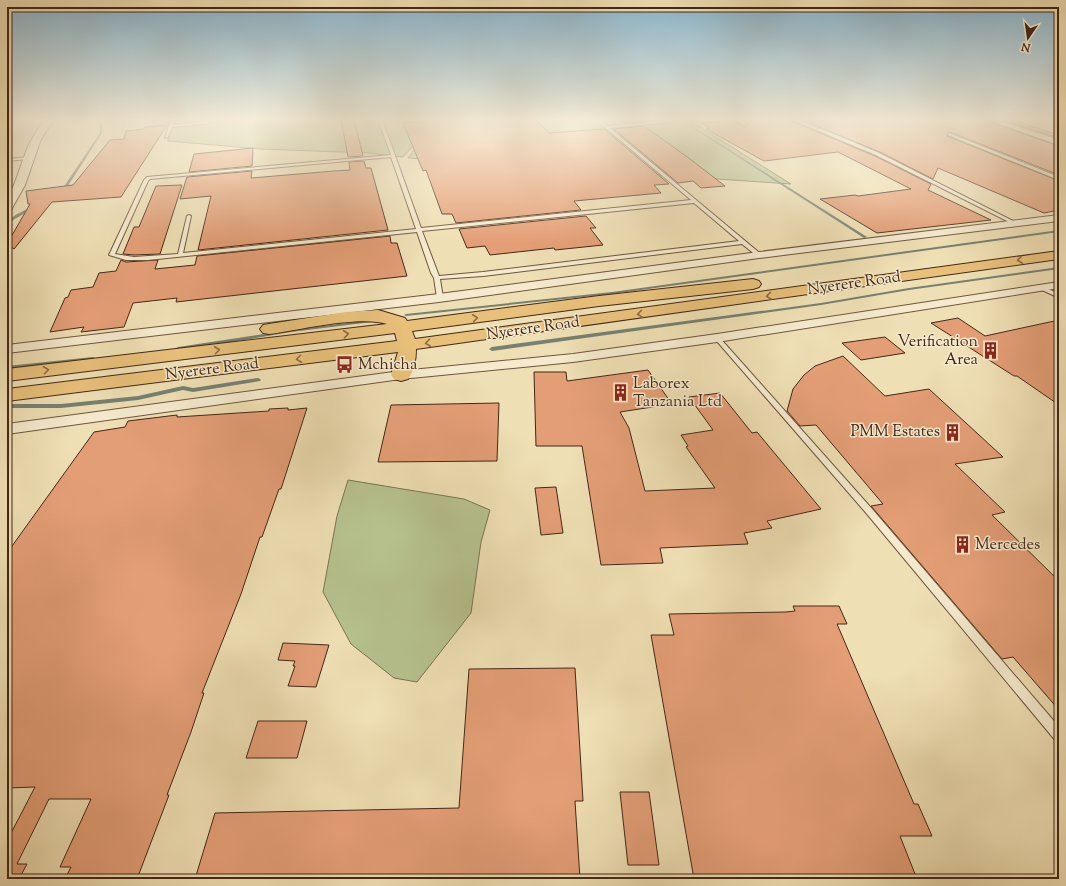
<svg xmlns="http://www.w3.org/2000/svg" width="1066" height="886" font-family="'Sorts Mill Goudy',serif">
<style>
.green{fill:#b6c28f;stroke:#7c7454}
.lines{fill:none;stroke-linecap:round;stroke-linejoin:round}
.stream{fill:#778072;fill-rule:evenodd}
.building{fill:#e49e76;stroke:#432718}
.service-casing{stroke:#6e553f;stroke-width:2}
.minor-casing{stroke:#6e553f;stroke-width:2}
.tertiary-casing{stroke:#6e553f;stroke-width:2}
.trunk-casing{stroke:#432718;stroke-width:2}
.service{fill:#f5eace;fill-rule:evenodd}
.minor{fill:#f5eace;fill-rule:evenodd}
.tertiary{fill:#f5eace;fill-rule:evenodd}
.trunk{fill:#e8c07a;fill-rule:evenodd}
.oneway{stroke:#8d6c44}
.labels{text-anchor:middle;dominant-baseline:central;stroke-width:3;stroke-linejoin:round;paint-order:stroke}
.street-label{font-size:16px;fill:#432718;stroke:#f5eace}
.poi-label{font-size:16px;fill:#432718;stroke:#f5eace;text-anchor:start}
</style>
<rect width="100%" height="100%" fill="#efdfb4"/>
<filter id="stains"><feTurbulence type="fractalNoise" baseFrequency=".005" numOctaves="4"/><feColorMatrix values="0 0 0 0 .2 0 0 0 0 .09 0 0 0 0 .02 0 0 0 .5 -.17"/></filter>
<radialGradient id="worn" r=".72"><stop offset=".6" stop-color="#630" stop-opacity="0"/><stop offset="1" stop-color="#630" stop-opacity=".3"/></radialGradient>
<path class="green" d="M168 119H437L403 157 368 153 261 149 168 141Z
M438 119H687L791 184 408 158Z
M348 480 464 499 490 510 481 542 471 613 417 682 394 678 351 644 323 592 337 516Z"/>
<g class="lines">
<path class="stream" d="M100 119H102V133L64 192H62L61 191 100 133Z
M679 119H681L867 237 864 238Z
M31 207 34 208 13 220 8 227H7C7 216 23 212 31 207Z
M1059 230V232L612 294 406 316 404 315 406 314 612 292Z
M1059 267V269L909 290 821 305 492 351 489 349 492 347 821 303 909 288Z
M370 320 372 321V322L291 332 178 351 175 349 178 347 291 330Z
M93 357 95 358 96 359 95 360 7 370V366Z
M258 378 260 379 261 380 260 381 193 392 183 390 138 400 61 408H7V404H61L138 396 183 386 193 388Z"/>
</g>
<path class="building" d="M341 119H354L363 156 348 157Z
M458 119H535L549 133 604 129 669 184 654 185 661 193 574 201 581 210 456 223 452 214H442L426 170 423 171 403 123Z
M755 119H789V120L875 156 931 184 928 190 991 220 877 233 820 199 855 195 858 196 911 189 838 152 764 161 706 129 710 128 701 123 732 120 745 127 750 120Z
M799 119H984V120L1059 146V175L950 132 947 134V136L1059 181V210L1044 213 938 168 933 179 880 152Z
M999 119H1008L1059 135V138Z
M167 125 121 197 52 202 14 249 7 244 30 204H28L26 191 73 185 110 140 124 139 126 131 144 129 145 127Z
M644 126 690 159 725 186 701 188 693 181 678 183 614 129Z
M253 148 252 166 189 172 194 154Z
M364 161 366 168H371L388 230 198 250 211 196 180 199 187 177 252 171 251 178 334 171 350 170 349 162Z
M182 185 160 254 134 255 123 254 134 227H139L156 186Z
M586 216 596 228H590L603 245 555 250 554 248 490 255 485 246 467 248 459 229Z
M390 236 391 243H397L407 276 176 302 177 298 133 303 124 327 81 332 84 327 50 332 65 298 68 297 71 290 93 287 99 273 116 271 121 260 126 262 158 260 155 269 195 265 197 256Z
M958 318 985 336 1059 320V405L1017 376H1014L931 323Z
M885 337 905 353 861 360 842 343Z
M843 356 885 396 929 389 1003 457 955 464 1005 512 992 515 1059 581V710L1013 657 1002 659 871 506 883 504 816 425 800 426 787 411 793 389 804 375 815 366Z
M648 370 672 404 620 412 629 428 645 491 715 488 686 447 688 446 681 435 713 430 689 397 720 393 752 433 757 432 821 509 767 521 772 528 744 533 748 544 660 548 663 563 601 565 582 446H536L534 372H566L567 381Z
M499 403 497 461 378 462 391 405Z
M288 408V410L307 408 281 489H279L262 537H260L241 594 202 693H204L191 732 167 795H169L137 879H65L71 867H60L91 799H49L17 864H27L19 879H7V841L35 787 7 788V553L94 432 125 427 128 421 177 415V417L269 411V409Z
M556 487 563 533 541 535 535 488Z
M793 606H839L847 624H837L914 804H918L932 836H900L917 879H694L651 635H674L669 614 786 612 795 611Z
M283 643 329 645 316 687 288 686 295 666H293L295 661 278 660Z
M575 668 583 801H575L580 879H195L215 813 459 808 469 669Z
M258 721H307L297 758H246Z
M620 792H649L659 865H628Z"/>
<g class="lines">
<defs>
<path id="service" d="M171 119H175L173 125 224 119 205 124 172 127 168 137 165 138Z
M378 119H382L421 228 691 200 595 119H599L607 126 672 120 671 122 610 128 762 255 757 256 742 244 483 276 440 279 443 298 440 300 437 298 434 278 431 273 417 232 148 260H126L109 255 144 180 147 177 391 155ZM391 157 416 229 183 253 191 216 189 215 187 216 178 254 134 257 115 254 148 181 150 179ZM694 203 739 241 483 272 439 276 422 231Z
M790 119H795L822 129 879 153 1017 223 1013 224 876 155Z
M949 133 1059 177V180L948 135Z
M30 157 29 159 7 161V159Z
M1042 286 1059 294V298L1040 289 1039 288Z
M717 336 719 337 873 510 1059 727V742L1055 740 867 514 715 339 714 338Z"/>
<path id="minor" d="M985 119H995L1059 140V145Z
M1059 215V221L759 258 439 302 7 353V345L439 294 759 252Z
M1059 282V288L717 342 573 362 401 379 7 434V424L401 371 573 354 717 334Z"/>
<path id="tertiary" d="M45 119H54L41 139 25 185 11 210 7 211V198L14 185 28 146 36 132Z"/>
<path id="trunk" d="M1059 251V259L416 349C416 360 414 371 408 379L401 381 394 379 391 375 398 352 7 401V389L397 341 395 333 7 381V369L387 324C360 315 299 330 269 334L263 333 260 329 263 325 269 324 346 312 378 310 405 318 407 321 599 296 753 279 759 281 761 284 759 287 753 289 599 306 412 331 415 339Z"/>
</defs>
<use href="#service" class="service-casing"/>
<use href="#minor" class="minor-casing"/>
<use href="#tertiary" class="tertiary-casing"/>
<use href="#trunk" class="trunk-casing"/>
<use href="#service" class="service"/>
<use href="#minor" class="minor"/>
<use href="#tertiary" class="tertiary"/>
<use href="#trunk" class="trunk"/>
</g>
<defs><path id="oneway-chevron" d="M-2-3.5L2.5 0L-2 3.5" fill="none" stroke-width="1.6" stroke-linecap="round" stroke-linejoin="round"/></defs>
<g class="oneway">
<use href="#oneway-chevron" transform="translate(1020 260) rotate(172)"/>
<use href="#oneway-chevron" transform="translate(769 296) rotate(172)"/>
<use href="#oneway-chevron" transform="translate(640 314) rotate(172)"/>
<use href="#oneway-chevron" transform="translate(475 318) rotate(-8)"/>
<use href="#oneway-chevron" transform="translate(346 334) rotate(-7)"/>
<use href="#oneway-chevron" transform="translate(428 343) rotate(173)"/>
<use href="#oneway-chevron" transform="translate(217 350) rotate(-7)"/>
<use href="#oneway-chevron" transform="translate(299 359) rotate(173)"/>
<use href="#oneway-chevron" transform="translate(46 370) rotate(-7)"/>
</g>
<linearGradient id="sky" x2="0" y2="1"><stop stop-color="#89b7d1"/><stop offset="0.49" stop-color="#f8f1dd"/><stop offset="1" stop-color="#f8f1dd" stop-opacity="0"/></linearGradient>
<rect width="1066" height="243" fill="url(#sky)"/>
<defs>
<symbol id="building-bare" viewBox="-9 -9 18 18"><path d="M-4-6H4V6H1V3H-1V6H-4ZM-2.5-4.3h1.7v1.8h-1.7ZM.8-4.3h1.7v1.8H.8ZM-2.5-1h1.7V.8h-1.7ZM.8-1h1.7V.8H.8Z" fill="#8f2418" stroke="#f5eace" stroke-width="2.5" paint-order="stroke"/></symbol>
<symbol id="bus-bare" viewBox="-9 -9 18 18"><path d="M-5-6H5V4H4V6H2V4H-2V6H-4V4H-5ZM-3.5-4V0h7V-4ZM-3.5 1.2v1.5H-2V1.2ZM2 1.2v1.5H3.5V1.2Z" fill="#8f2418" stroke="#f5eace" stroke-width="2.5" paint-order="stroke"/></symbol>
</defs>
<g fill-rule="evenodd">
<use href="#building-bare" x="978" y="338" width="25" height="25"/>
<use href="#bus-bare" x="332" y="352" width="25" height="25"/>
<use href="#building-bare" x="608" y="380" width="25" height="25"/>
<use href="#building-bare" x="940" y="420" width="25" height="25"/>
<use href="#building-bare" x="950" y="532" width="25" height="25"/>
</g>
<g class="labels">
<g class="street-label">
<text transform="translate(854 284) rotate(-8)">Nyerere Road</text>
<text transform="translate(533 329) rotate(-8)">Nyerere Road</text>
<text transform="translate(212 370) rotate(-7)">Nyerere Road</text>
</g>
<g class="poi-label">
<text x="978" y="342" text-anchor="end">Verification<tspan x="978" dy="18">Area</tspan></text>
<text x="358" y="365">Mchicha</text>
<text x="633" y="384">Laborex<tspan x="633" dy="18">Tanzania Ltd</tspan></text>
<text x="940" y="432" text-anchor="end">PMM Estates</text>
<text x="975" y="545">Mercedes</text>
</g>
</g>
<rect width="1066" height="886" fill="none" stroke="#efdfb4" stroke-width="24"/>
<rect x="8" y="8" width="1050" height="870" fill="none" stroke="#432718" stroke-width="2"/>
<rect x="12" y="12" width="1042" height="862" fill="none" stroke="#432718"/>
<g transform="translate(1028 38) rotate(193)" stroke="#f5eace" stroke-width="3" paint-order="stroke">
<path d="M0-3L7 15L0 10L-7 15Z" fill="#432718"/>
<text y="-6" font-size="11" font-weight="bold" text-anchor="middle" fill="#432718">N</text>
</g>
<rect width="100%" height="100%" filter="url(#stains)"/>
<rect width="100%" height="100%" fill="url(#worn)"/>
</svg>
